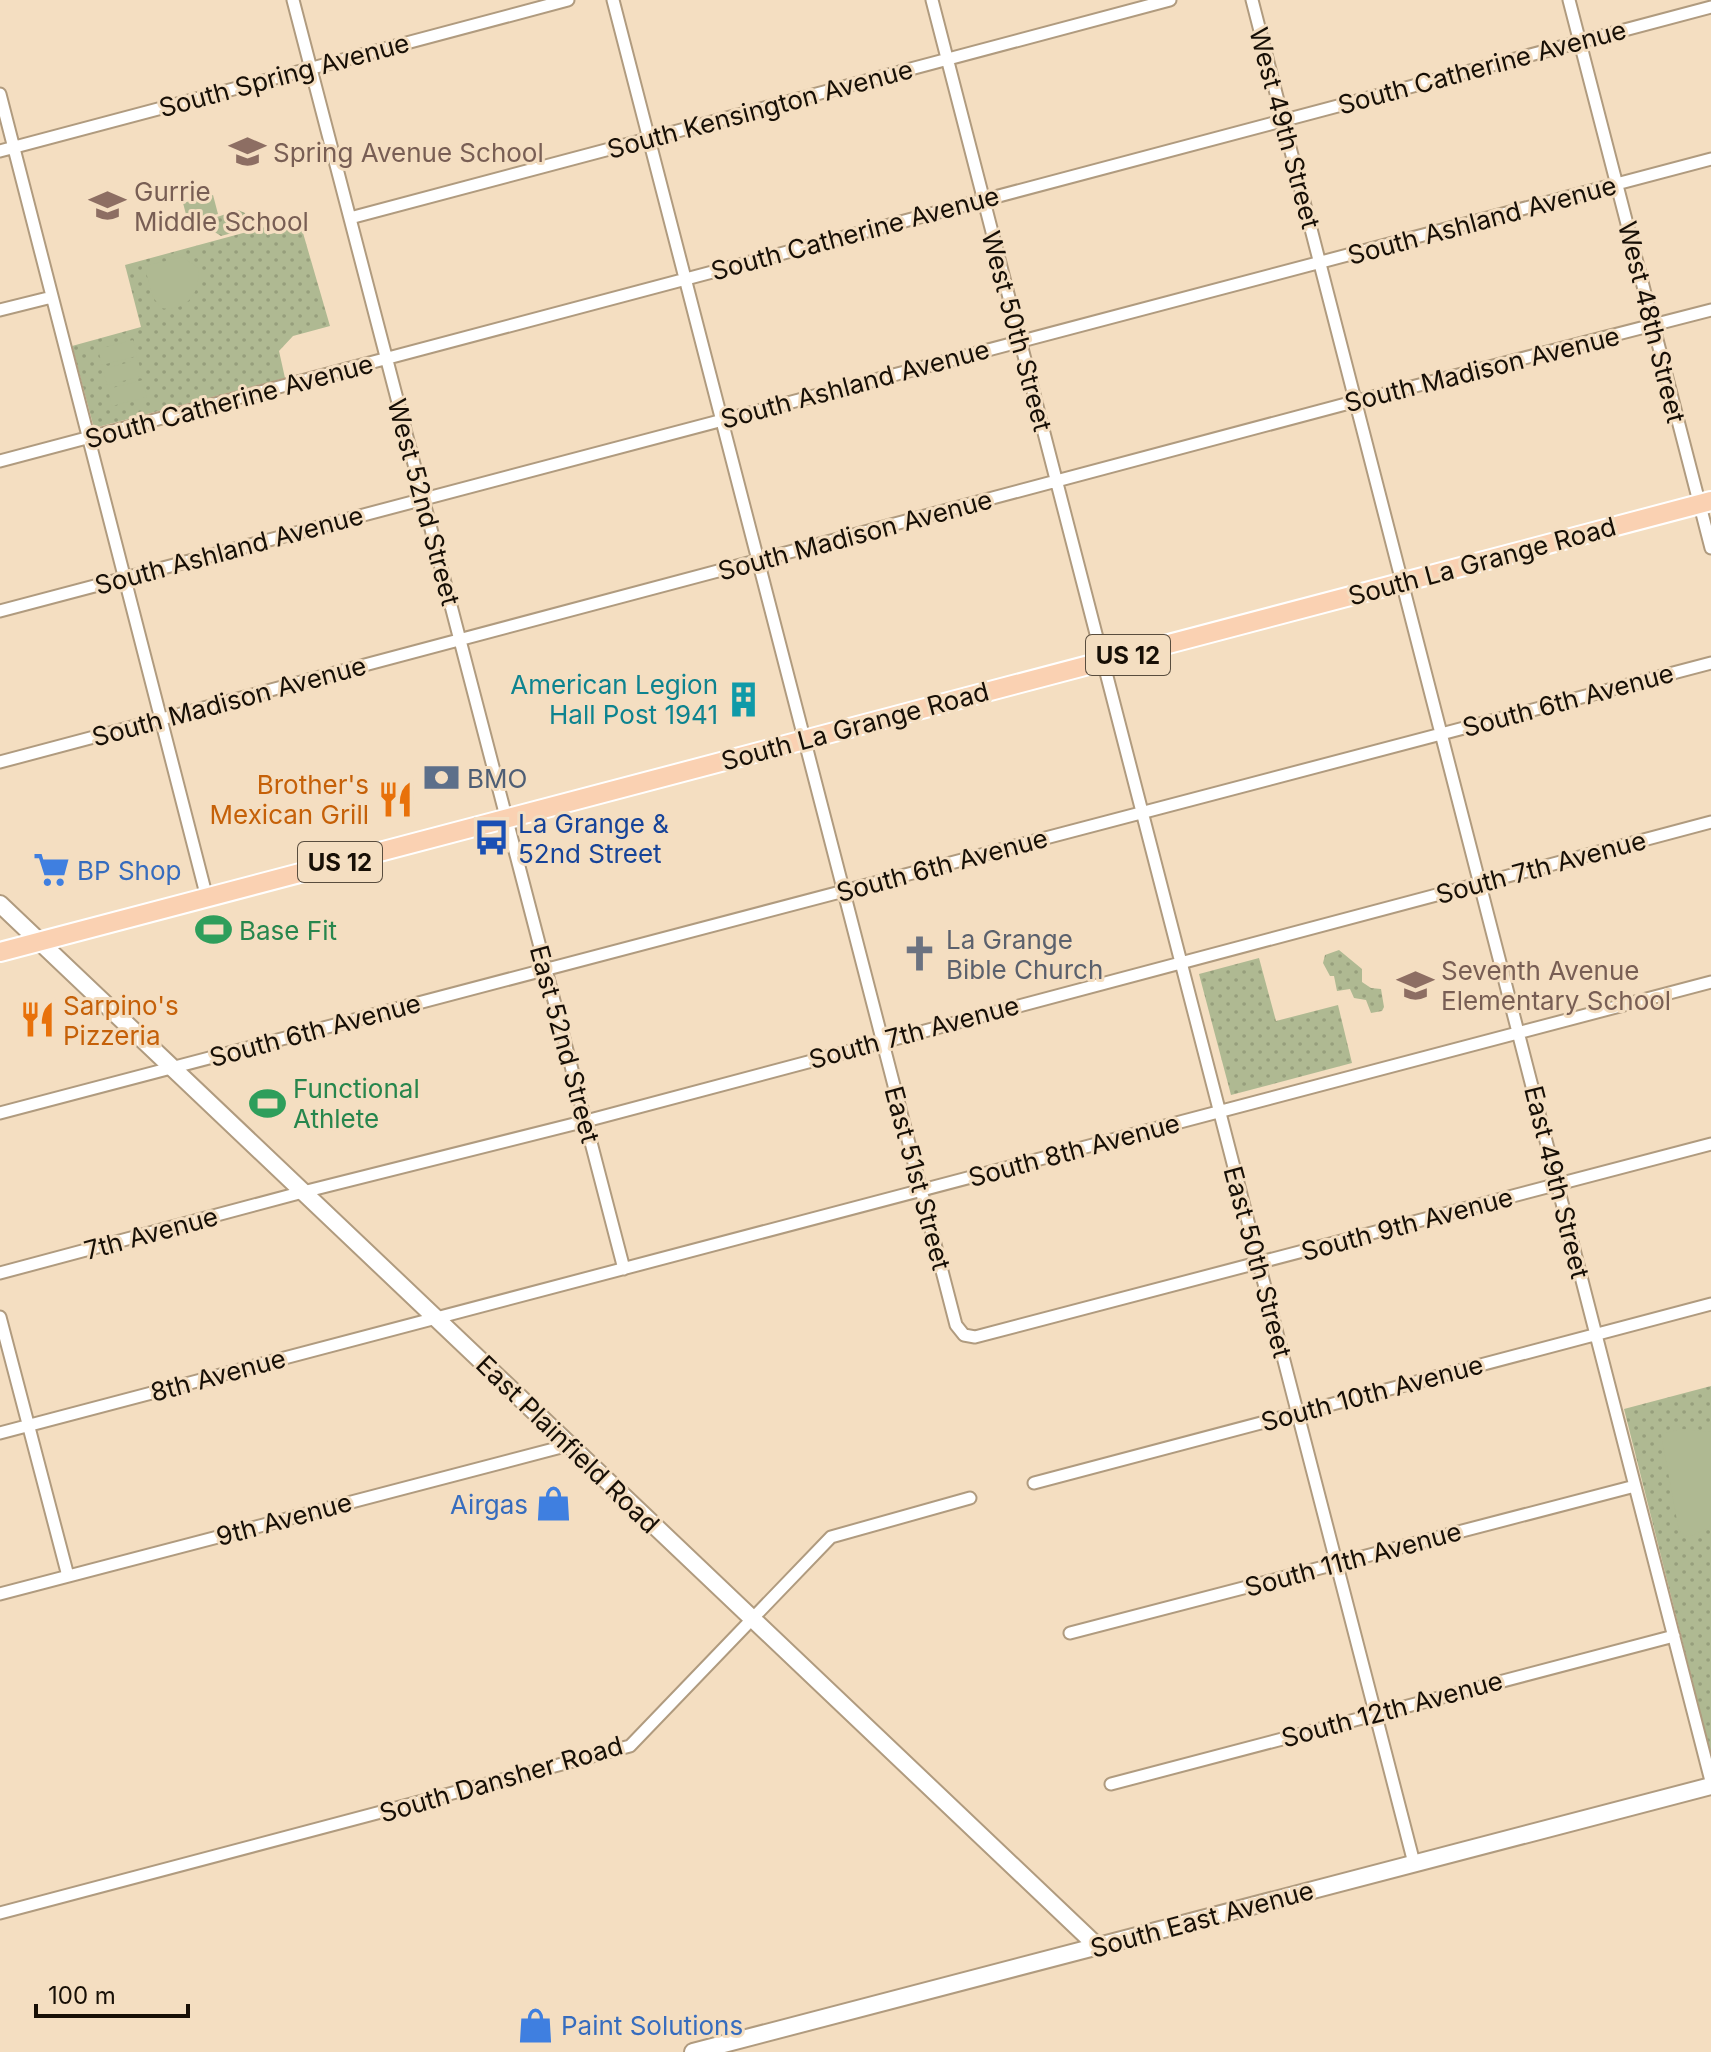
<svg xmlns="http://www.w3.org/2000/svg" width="1711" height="2052" font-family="Inter,sans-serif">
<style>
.park{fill:url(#park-dots)}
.pitch{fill:#afb992}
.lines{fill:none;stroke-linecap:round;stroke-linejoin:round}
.street-casing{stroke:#b09b7f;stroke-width:15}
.secondary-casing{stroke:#b09b7f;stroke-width:20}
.primary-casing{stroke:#fff;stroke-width:22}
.street{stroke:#fff;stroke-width:11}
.secondary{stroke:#fff;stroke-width:16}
.primary{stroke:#fad1b2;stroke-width:18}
.labels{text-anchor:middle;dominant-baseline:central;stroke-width:6;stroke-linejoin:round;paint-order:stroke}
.shield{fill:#f4dec1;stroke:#594d3e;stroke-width:2}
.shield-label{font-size:24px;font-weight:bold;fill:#170f06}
.street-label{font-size:26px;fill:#170f06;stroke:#f4dec1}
.education-label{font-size:26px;fill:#785e54;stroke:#f4dec1;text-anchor:start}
.culture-label{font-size:26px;fill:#0d838f;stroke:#f4dec1;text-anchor:end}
.service-label{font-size:26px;fill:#4e5e75;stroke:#f4dec1;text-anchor:start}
.food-label{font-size:26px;fill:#c56008;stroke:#f4dec1;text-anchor:end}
.transit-label{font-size:26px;fill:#164399;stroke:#f4dec1;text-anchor:start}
.shop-label{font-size:26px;fill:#366cbe;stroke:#f4dec1;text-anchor:start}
.leisure-label{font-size:26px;fill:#27864d;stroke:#f4dec1;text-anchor:start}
.worship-label{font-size:26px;fill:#5b616d;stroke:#f4dec1;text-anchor:start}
</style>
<defs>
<pattern id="park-dots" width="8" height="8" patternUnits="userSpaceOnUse" patternTransform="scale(2)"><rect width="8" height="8" fill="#afb992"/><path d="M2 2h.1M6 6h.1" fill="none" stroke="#969e7c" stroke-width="1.8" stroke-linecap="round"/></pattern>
</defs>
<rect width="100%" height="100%" fill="#f4dec1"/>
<path class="park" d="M238 210 245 213 248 223 243 230 221 236 213 231 211 224 214 218Z
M301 226 330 326 293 336 279 351 285 378 94 428 72 346 141 327 125 265 265 227 267 235Z
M1339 950 1362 969V982L1371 988 1381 989 1384 1007 1382 1011 1371 1013 1366 1000 1354 998 1350 989 1337 991 1334 976H1330L1323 963 1325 955Z
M1259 958 1276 1021 1338 1005 1352 1063 1231 1095 1199 974Z
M1711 1386V1755L1624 1409Z"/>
<path class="pitch" d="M213 195 218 214 188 222 183 203Z
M183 257 198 268C201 293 187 312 161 308L153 297 146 272 149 265Z
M133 340 137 356 102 365 98 349Z
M138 360 142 376 107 385 103 369Z
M143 380 147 397 112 406 108 389Z
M1682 1429 1711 1432V1527L1688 1537 1679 1531 1661 1434Z"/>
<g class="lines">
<defs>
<path id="street" d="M293 0 624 1269
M613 0 956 1325 964 1335 975 1337 1711 1144
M932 0 1414 1863
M1252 0 1711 1781
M1569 0 1711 548
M0 94 207 898
M0 151 568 0
M350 218 1170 0
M0 310 52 297
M0 461 1711 7
M0 611 1711 159
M0 762 1357 401 1711 310
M0 1113 1711 663
M0 1273 303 1192 586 1121 1711 822
M0 1317 68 1576
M0 1433 1711 982
M1034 1483 1711 1304
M0 1594 569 1445
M1070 1633 1635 1486
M1111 1784 1674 1636
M0 1913 630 1746 831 1537 970 1498"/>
<path id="secondary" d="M0 904 1097 1946
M693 2052 1711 1786"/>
<path id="primary" d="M0 952 1711 501"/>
</defs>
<use href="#street" class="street-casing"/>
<use href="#secondary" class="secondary-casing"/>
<use href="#primary" class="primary-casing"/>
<use href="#street" class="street"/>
<use href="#secondary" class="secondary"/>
<use href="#primary" class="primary"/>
</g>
<defs>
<symbol id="school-bare" viewBox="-9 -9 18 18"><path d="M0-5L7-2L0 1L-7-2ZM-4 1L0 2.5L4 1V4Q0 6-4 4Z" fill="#8d6e63" stroke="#f4dec1" stroke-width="2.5" paint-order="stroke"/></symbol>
<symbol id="building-bare" viewBox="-9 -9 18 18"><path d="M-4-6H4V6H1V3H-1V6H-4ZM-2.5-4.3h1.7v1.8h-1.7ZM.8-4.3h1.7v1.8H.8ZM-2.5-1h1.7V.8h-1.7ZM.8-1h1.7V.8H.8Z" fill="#0f9aa8" stroke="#f4dec1" stroke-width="2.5" paint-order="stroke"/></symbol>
<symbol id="bank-bare" viewBox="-9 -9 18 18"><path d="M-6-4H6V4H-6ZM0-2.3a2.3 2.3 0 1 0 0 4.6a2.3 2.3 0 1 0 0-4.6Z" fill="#5c6f8a" stroke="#f4dec1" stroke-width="2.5" paint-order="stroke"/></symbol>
<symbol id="restaurant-bare" viewBox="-9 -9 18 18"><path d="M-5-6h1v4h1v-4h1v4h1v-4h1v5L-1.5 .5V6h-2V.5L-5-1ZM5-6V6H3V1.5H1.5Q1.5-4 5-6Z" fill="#e8710a" stroke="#f4dec1" stroke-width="2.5" paint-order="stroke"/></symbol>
<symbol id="bus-bare" viewBox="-9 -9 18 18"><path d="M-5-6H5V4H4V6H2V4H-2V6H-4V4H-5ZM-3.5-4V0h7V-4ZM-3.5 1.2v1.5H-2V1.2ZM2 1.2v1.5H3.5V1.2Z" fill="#1a4fb4" stroke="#f4dec1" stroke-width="2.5" paint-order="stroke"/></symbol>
<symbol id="supermarket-bare" viewBox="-9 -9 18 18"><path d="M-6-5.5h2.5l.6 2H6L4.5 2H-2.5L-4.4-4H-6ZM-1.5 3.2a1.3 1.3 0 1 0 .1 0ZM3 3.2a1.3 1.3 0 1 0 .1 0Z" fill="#3f7fe0" stroke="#f4dec1" stroke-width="2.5" paint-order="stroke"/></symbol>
<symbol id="stadium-bare" viewBox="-9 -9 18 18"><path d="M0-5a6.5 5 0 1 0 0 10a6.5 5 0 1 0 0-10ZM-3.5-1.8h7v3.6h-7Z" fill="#2e9e5b" stroke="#f4dec1" stroke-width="2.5" paint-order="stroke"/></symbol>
<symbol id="church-bare" viewBox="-9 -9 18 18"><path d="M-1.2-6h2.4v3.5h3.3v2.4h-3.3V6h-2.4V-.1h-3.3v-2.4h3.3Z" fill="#6b7280" stroke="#f4dec1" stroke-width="2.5" paint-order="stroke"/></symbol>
<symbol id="shop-bare" viewBox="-9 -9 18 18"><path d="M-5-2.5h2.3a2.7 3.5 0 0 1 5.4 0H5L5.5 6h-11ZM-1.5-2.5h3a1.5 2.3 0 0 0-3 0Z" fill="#3f7fe0" stroke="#f4dec1" stroke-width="2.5" paint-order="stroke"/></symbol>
</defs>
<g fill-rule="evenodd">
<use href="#school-bare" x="222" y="126" width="51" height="51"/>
<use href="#school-bare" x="82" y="180" width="51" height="51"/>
<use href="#building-bare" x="718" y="674" width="51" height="51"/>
<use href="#bank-bare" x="416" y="752" width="51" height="51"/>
<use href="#restaurant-bare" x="370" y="774" width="51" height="51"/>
<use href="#bus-bare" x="466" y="812" width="51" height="51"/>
<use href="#supermarket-bare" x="26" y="844" width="51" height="51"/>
<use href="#stadium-bare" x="188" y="904" width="51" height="51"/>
<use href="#church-bare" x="894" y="928" width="51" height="51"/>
<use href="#school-bare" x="1390" y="960" width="51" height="51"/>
<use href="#restaurant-bare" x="12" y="994" width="51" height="51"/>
<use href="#stadium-bare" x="242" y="1078" width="51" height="51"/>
<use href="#shop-bare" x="528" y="1478" width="51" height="51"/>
<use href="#shop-bare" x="510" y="2000" width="51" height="51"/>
</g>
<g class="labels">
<g class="shield">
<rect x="1086" y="635" width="84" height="40" rx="6"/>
<rect x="298" y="842" width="84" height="40" rx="6"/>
</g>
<g class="shield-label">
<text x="1128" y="655">US 12</text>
<text x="340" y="862">US 12</text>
</g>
<g class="street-label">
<text transform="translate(1482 67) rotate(-15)">South Catherine Avenue</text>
<text transform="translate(284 75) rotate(-15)">South Spring Avenue</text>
<text transform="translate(760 109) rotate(-15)">South Kensington Avenue</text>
<text transform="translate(1285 128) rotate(75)">West 49th Street</text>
<text transform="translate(1482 220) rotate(-15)">South Ashland Avenue</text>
<text transform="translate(855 233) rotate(-15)">South Catherine Avenue</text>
<text transform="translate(1652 322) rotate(76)">West 48th Street</text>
<text transform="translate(1017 331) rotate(75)">West 50th Street</text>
<text transform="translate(1482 369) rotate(-14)">South Madison Avenue</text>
<text transform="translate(855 384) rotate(-15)">South Ashland Avenue</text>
<text transform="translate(229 401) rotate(-15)">South Catherine Avenue</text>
<text transform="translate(424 502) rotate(75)">West 52nd Street</text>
<text transform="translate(855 535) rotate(-15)">South Madison Avenue</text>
<text transform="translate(229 550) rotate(-15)">South Ashland Avenue</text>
<text transform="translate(1482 561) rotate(-15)">South La Grange Road</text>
<text transform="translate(1568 700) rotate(-15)">South 6th Avenue</text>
<text transform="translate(229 701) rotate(-15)">South Madison Avenue</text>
<text transform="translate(855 726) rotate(-15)">South La Grange Road</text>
<text transform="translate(942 865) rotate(-15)">South 6th Avenue</text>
<text transform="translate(1541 867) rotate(-15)">South 7th Avenue</text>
<text transform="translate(315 1030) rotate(-15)">South 6th Avenue</text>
<text transform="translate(914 1032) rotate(-15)">South 7th Avenue</text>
<text transform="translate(565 1044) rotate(75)">East 52nd Street</text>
<text transform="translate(1074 1150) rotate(-15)">South 8th Avenue</text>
<text transform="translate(918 1178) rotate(75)">East 51st Street</text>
<text transform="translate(1557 1182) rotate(76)">East 49th Street</text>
<text transform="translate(1407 1224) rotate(-15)">South 9th Avenue</text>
<text transform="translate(151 1233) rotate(-15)">7th Avenue</text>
<text transform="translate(1258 1262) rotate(75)">East 50th Street</text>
<text transform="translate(218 1375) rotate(-15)">8th Avenue</text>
<text transform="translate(1372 1393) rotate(-15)">South 10th Avenue</text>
<text transform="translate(568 1444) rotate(44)">East Plainfield Road</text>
<text transform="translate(284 1519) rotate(-15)">9th Avenue</text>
<text transform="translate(1353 1559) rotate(-15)">South 11th Avenue</text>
<text transform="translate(1392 1709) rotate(-15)">South 12th Avenue</text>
<text transform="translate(501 1779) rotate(-16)">South Dansher Road</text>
<text transform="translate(1202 1919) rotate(-15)">South East Avenue</text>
</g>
<g class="education-label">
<text x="273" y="152">Spring Avenue School</text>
<text x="134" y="191">Gurrie<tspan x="134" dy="30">Middle School</tspan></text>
<text x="1441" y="970">Seventh Avenue<tspan x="1441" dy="30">Elementary School</tspan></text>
</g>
<g class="culture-label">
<text x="718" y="684">American Legion<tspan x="718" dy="30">Hall Post 1941</tspan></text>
</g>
<g class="service-label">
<text x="467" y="778">BMO</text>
</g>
<g class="food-label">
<text x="369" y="784">Brother's<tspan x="369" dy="30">Mexican Grill</tspan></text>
<text x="63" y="1005" text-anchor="start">Sarpino's<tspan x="63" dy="30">Pizzeria</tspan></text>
</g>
<g class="transit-label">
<text x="518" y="823">La Grange &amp;<tspan x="518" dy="30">52nd Street</tspan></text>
</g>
<g class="shop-label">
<text x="77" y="870">BP Shop</text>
<text x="528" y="1504" text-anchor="end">Airgas</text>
<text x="561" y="2025">Paint Solutions</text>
</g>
<g class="leisure-label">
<text x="239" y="930">Base Fit</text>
<text x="293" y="1088">Functional<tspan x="293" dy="30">Athlete</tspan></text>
</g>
<g class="worship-label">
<text x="946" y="939">La Grange<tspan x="946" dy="30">Bible Church</tspan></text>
</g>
</g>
<path d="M36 2004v12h152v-12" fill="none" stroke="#170f06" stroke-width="4"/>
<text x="48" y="2004" font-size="24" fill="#170f06" stroke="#f4dec1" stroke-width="6" paint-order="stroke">100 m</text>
</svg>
